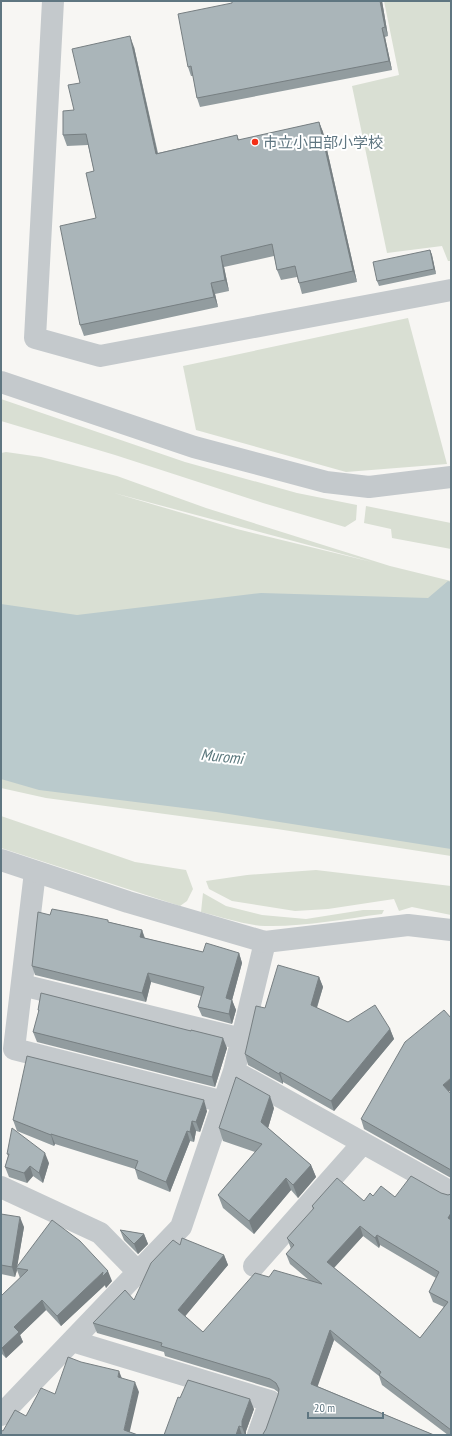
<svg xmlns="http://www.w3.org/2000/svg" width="452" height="1436" font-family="'PT Sans Narrow','Noto Sans JP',sans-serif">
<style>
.green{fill:#d9dfd3;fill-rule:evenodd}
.water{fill:#bacacc}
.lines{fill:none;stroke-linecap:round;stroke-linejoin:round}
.minor{stroke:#c4c9cc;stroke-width:22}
.tertiary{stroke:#c4c9cc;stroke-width:22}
.wall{fill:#929c9f;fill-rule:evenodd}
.shaded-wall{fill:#777f82}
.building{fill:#aab5b9;stroke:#777f82;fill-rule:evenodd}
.poi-dot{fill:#f42e16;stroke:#fff;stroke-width:1.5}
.labels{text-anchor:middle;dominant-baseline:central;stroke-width:4;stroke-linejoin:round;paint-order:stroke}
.poi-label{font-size:15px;fill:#5f7681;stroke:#fff;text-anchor:start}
.water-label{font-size:16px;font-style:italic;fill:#5a777c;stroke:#fff}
</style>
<rect width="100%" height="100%" fill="#f7f6f3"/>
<path class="green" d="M384 1H451V261H448L442 246 387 253 352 86 399 75Z
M408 318 447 464 346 472 196 430 183 366Z
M1 399 185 462 297 493 357 505 356 520 345 527 263 503 115 455 1 421Z
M6 452 41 457 117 476 206 508 390 566 451 581V605L82 623 1 614V453ZM114 493 372 562 237 529Z
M366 506 451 523V549L392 538 391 529 364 523Z
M1 751 451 831V856L277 829 46 798 1 788Z
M1 816 135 862 186 870 193 889 187 901 180 906 1 848Z
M316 870 451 886V915L412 907 399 911 394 899 328 909 295 911 232 901 209 889 206 881 247 875Z
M203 893 226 906 262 915 306 919 363 910H384L382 914C343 919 304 927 265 926 244 925 222 917 201 912Z"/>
<path class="water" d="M448 581 451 582V849L216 812 39 790 1 779V604L77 615 261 593 428 598Z"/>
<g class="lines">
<path class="minor" d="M53 1 35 338 100 356 451 290
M1 382 194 447 326 482 369 487 451 477
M35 872 14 1049 224 1102
M265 942 234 1071 451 1192
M22 985 242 1039
M1 1187 100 1233 138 1272
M254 1266 363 1143
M72 1341 270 1401 258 1435
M1 1415 181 1227 234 1071"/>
<path class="tertiary" d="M1 860 128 902 265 942 408 925 451 930"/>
</g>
<path class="wall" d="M382 1 388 36 385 37 392 70 200 107 197 98 193 76H191L188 67Z
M134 47 158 153 237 135 239 140 319 122 323 132 357 282 302 294 299 283 297 277 281 280 277 270 274 256 224 267 229 291 215 294 218 307 84 336 80 325 96 218 94 171 88 145 67 146 63 135 74 110 80 83Z
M430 250 432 255 436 274 379 286 377 281Z
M50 915 109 922 142 930 145 938 203 952 239 953 242 963 232 1000 236 1010 232 1024 202 1016 198 1007 201 996 151 982 146 1002 35 975 32 966Z
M319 977 323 987 317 1008 348 1022 390 1029 394 1039 334 1111 283 1082V1084L248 1065 245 1054 265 1008Z
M38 1010 227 1048 215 1087 37 1042 33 1032 39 1012Z
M449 1092 451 1094V1178L364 1129 361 1119Z
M274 1108 268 1128 311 1165 316 1177 298 1198 291 1190 254 1234 223 1208 218 1195 255 1152 223 1141 219 1128Z
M207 1111 200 1132 196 1131 194 1142 190 1141 170 1192 138 1179 135 1169 55 1144 54 1146 17 1131 13 1120Z
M7 1154 49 1163 43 1183 33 1176 27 1183 9 1177 5 1167 8 1156Z
M441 1193 448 1195 451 1194V1435H448L382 1385 379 1376 334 1340 317 1386 434 1435H263L266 1429 278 1395V1392L274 1389 165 1356 164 1352 97 1333 93 1323 134 1300 180 1245 224 1255 228 1265 185 1316 203 1332 269 1277 310 1281 290 1264 286 1254 291 1249 287 1238 313 1210 312 1206 364 1201 373 1196 395 1197ZM363 1236 379 1248 380 1245 436 1278 429 1292 433 1302 444 1307 420 1338 334 1268Z
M1 1214 24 1227 17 1266 112 1281 106 1288 105 1285 61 1326 46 1310 20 1335 23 1342 6 1358 1 1353V1296L20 1278 17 1270 15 1277 1 1274Z
M120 1230 144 1234 148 1244 138 1254 124 1240Z
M180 1398 254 1409 246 1431V1435H164Z"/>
<path class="shaded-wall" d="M380 1H382L388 36 385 27Z
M382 28 385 37 392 70 389 61Z
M130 36 134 47 160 165 156 154Z
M319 122 323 132 357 282 353 271Z
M430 250 432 255 436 274 434 269Z
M221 256 224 267 229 291 225 280Z
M211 283 215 294 218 307 214 297Z
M142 930 145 940 140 937Z
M239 953 242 963 230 1008 226 998Z
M148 973 151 982 146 1002 142 993Z
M319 977 323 987 314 1016 311 1005Z
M232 1000 236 1010 232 1024 229 1014Z
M390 1029 394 1039 334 1111 331 1101Z
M223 1038 227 1048 215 1087 212 1077Z
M280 1072 283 1082V1084L279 1074Z
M451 1078V1090L446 1094 443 1085Z
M270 1096 274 1108 266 1135 261 1122Z
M204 1100 207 1111 200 1132 196 1122Z
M192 1121 196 1131 194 1142 190 1132Z
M187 1131 190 1141 170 1192 166 1182Z
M51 1134 55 1144 54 1146 51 1135Z
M45 1153 49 1163 43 1183 39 1173Z
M311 1165 316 1177 298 1198 293 1185Z
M30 1166 33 1176 27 1183 24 1173Z
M286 1178 291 1190 254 1234 249 1221Z
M451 1213V1226L448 1218Z
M20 1217 24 1227 17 1268H16L17 1270 15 1277 12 1267Z
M360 1226 363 1236 330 1272 327 1262Z
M144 1234 148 1244 138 1254 134 1244Z
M377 1235 380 1245 379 1248 375 1238Z
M224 1255 228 1265 182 1320 178 1310Z
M108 1271 112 1281 106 1288 105 1285 61 1326 57 1316 103 1272Z
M42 1300 46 1310 20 1335 23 1342 6 1358 2 1348 14 1327Z
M330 1330 334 1340 315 1394 311 1384Z
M119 1371 123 1381 118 1377Z
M135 1382 139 1392 129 1435 124 1430Z
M250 1399 254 1409 246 1431V1435H245L242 1427V1421Z
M239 1426 242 1435H236Z"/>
<path class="building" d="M232 1H380L385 27 382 28 389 61 197 98 191 66 188 67 178 14 232 3Z
M130 36 156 154 237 135 238 140 319 122 353 271 299 283 295 266 277 270 272 244 221 256 225 280 211 283 214 297 80 325 60 226 96 218 86 173 94 171 86 134 63 135V111L74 110 68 85 80 83 72 49Z
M430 250 434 269 377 281 373 262Z
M52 909 84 915 108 920V922L142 930 140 937 203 952 206 943 239 953 226 998 232 1000 229 1014 198 1007 204 987 148 973 142 993 32 966 38 912 50 915Z
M278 965 319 977 311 1005 348 1022 375 1005 390 1029 331 1101 280 1072 279 1074 245 1054 256 1006 265 1008Z
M41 993 191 1031V1030L223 1038 212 1077 33 1032 39 1010H38Z
M444 1010 451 1018V1078L443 1085 451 1094V1170L361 1119 405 1042Z
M27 1056 204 1100 196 1122 192 1121 190 1132 187 1131 166 1182 135 1169 138 1161 51 1134V1135L13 1120Z
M236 1077 270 1096 261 1122 311 1165 293 1185 286 1178 249 1221 218 1195 262 1144 219 1128Z
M12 1128 45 1153 39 1173 30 1166 24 1173 5 1167 9 1154H7Z
M411 1176 441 1193 448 1195 451 1194V1213L448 1218 451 1220V1430L379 1375 381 1372 330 1330 311 1384 434 1435H264L263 1434 266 1429 278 1395 279 1389 276 1383 270 1379 161 1346 162 1343 93 1323 125 1290 134 1300 151 1263 173 1240 180 1245 182 1238 224 1255 178 1310 203 1332 255 1273 269 1277 274 1270 322 1284 286 1254 294 1245 287 1238 314 1208 312 1206 337 1178 364 1201 370 1193 373 1196 381 1186 395 1197ZM360 1226 375 1238 377 1235 439 1272 429 1292 448 1302 420 1338 327 1262Z
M1 1214 20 1217 12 1267 1 1265Z
M52 1220 80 1241 108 1271 102 1277 103 1272 57 1316 42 1300 14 1327 19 1332 2 1348 1 1347V1296L28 1270 16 1268Z
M120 1230 144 1234 134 1244Z
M68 1357 81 1362 119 1371 118 1377 135 1382 124 1430 138 1435H1V1430L3 1431 15 1410 26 1416 41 1388 55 1394Z
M188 1380 250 1399 242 1421V1427L239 1426 236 1435H164L178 1397 180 1398Z"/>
<circle class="poi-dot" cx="255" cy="142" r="4"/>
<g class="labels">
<g class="poi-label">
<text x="263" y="142">市立小田部小学校</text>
</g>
<g class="water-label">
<text transform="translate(222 756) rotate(6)">Muromi</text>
</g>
</g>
<rect width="452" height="1436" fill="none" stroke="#5f7681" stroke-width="4"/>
<path d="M308 1412v6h75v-6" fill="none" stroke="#5f7681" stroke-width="2"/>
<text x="314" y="1412" font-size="12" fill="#5f7681" stroke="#ffffff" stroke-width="3" paint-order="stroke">20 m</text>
</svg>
